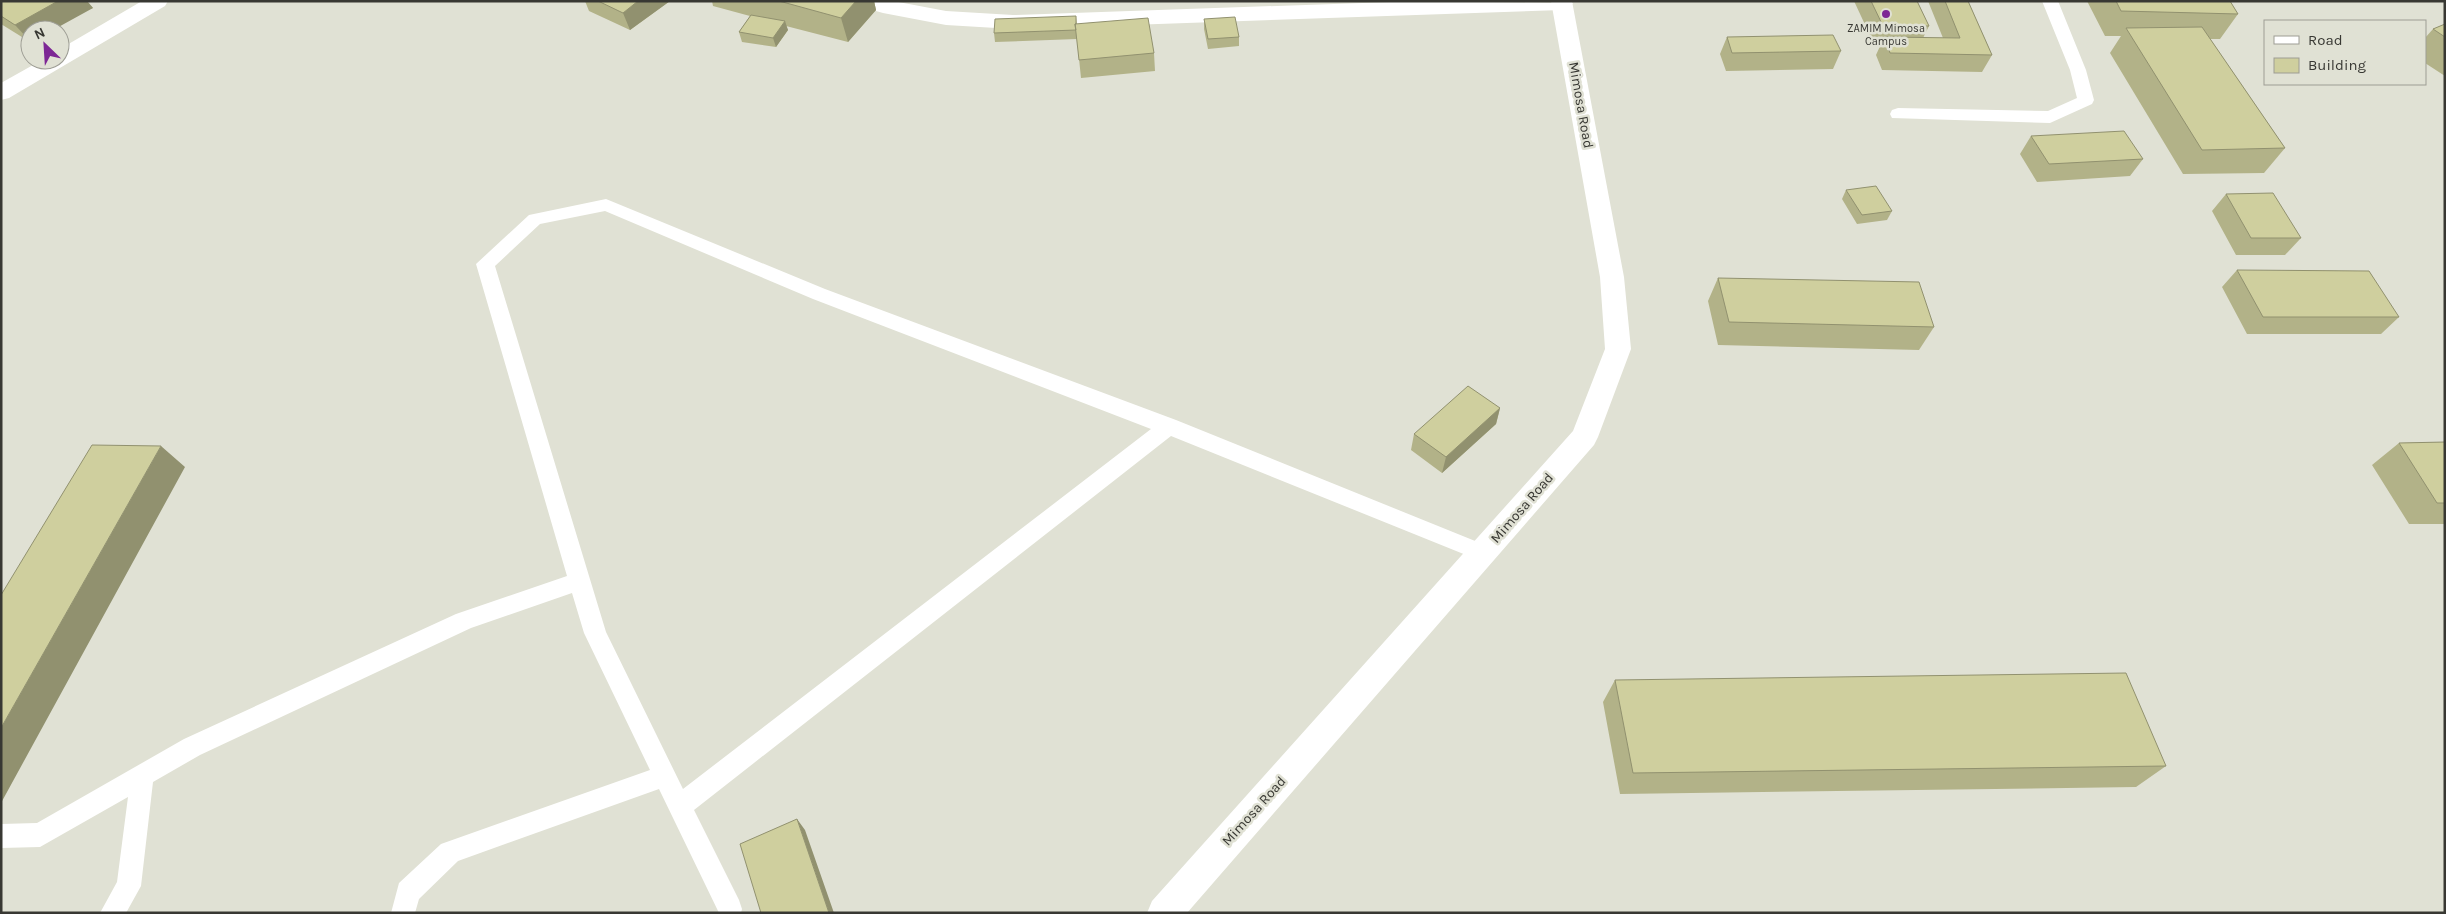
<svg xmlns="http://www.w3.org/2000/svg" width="2446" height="914" font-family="Karla,sans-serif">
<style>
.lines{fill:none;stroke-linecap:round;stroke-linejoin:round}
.service{fill:#fff;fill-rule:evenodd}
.minor{fill:#fff;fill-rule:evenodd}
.tertiary{fill:#fff;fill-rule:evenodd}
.wall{fill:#b2b288}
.shaded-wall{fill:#91916f}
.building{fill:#cfcf9e;stroke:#91916f}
.poi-dot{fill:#7d2795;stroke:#e0e1d4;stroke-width:2}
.labels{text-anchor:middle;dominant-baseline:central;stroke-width:5;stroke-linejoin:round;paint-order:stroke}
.far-poi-label{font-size:11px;fill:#383833;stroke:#e0e1d4}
.street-label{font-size:14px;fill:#383833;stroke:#e0e1d4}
</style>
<rect width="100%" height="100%" fill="#e0e1d4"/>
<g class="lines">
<path class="service" d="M2042 1H2058L2086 70 2094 100 2092 104 2050 123 1892 118 1890 114 1892 110 1898 108 2048 111 2077 98 2070 70Z
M606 199 825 289 1176 420 1490 547 1493 553 1490 559 1483 562 1476 559 1171 436 694 810 739 900 742 909 741 913H719L659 789 458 861 419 899 415 913H391L399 883 441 844 650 770 584 633 572 593 471 628 200 755 153 782 141 886 126 913H100L117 882 128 797 40 847 1 848V824L37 823 184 739 456 614 567 576 476 264 529 215ZM605 211 813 299 1151 429 683 789 606 632 495 266 540 224Z"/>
<path class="minor" d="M142 1H168L165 6 9 98 1 100V83L42 60H60V49Z
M876 1H893L946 11 1013 15 1420 1 1573 3 1569 8 1562 10 1013 29 946 25 883 13 876 11 872 6Z"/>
<path class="tertiary" d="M1551 1H1572L1624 277 1631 349 1598 437 1594 445 1187 913H1147L1152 901 1573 431 1605 349 1600 277Z"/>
</g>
<path class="wall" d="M1 1H87L93 8 30 30V42L1 24Z
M585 1H670L630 30 589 11Z
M712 1H874L876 10 848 42 786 26 788 30 776 47 742 42 739 32 750 16 713 6Z
M1854 1H1917L1929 26 1923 38H1943L1928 1H1968L1992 55 1982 72 1882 70 1876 55 1881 44H1874Z
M2087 1H2230L2238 14 2220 39H2210L2285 148 2264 173 2183 174 2110 53 2121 36H2105Z
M1076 16 1077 24 1154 53 1155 71 1081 78 1077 39 995 42 994 33Z
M1204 19 1239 37V46L1208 49 1204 29Z
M2445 24V76L2425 63V38L2433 29Z
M1727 37 1841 51 1833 69 1726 71 1720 54Z
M2031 136 2143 159 2130 176 2037 182 2020 154Z
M1846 190 1892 211 1887 220 1857 224 1842 199Z
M2226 194 2301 238 2285 255H2236L2212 211Z
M2237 270 2399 317 2381 334H2247L2222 287Z
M1718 278 1934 327 1919 350 1718 345 1708 301Z
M1500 408 1496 424 1442 473 1411 450 1414 434Z
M2445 442V524H2409L2372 465 2399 443Z
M1615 680 2166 766 2136 787 1620 794 1603 702Z"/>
<path class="shaded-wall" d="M58 1H87L93 8 53 30H30V41L15 25Z
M638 1H670L630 30 623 13Z
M856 1H874L876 10 848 42 841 18Z
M785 21 788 30 776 47 773 38Z
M1500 408 1496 424 1442 473 1446 457Z
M161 446 185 467 1 803V728Z
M797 819 805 830 834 913H829Z"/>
<path class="building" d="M1 1H58L15 25 1 16Z
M598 1H638L623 13Z
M779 1H856L841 18Z
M1871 1H1917L1929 26H1883Z
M1945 1H1968L1992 55 1890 53 1885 37 1960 38Z
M2116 1H2230L2238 14 2121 11Z
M751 15 785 21 773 38 739 32Z
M1076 16V24H1075L1076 30 994 33 995 19Z
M1235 17 1239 37 1208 39 1204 19Z
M1148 18 1154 53 1079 60 1075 24Z
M2445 24V37L2433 29Z
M2202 27 2285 148 2202 150 2126 28Z
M1833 35 1841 51 1732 53 1727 37Z
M2124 131 2143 159 2049 164 2031 136Z
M1876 186 1892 211 1862 215 1846 190Z
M2273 193 2301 238H2251L2226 194Z
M2237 270 2369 271 2399 317H2263Z
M1718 278 1919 282 1934 327 1729 322Z
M1468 386 1500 408 1446 457 1414 434Z
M2445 442V503H2437L2399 443Z
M92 445 161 446 1 728V595Z
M2126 673 2166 766 1633 773 1615 680Z
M797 819 829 913H761L740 844Z"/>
<circle class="poi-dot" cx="1886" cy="14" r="5"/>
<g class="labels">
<g class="far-poi-label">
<text x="1886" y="28">ZAMIM Mimosa<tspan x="1886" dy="13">Campus</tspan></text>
</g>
<g class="street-label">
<text transform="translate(1581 105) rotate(80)">Mimosa Road</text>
<text transform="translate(1522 508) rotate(-49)">Mimosa Road</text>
<text transform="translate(1254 811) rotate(-48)">Mimosa Road</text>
</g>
</g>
<rect width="2446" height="914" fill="none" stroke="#383833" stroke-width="5"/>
<rect x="2264" y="20" width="162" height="65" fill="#e0e1d4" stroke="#9d9d94"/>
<rect x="2274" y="36" width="25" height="8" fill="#ffffff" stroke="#9d9d94"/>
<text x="2308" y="45" font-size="15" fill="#383833">Road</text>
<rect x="2274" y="58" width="25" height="15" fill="#cfcf9e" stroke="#9d9d94"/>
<text x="2308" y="70" font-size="15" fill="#383833">Building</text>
<g transform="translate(45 45) rotate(335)"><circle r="24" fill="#e0e1d4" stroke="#9d9d94"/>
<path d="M0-4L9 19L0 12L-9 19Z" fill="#7d2795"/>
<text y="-8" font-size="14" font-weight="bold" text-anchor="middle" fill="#383833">N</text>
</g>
</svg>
